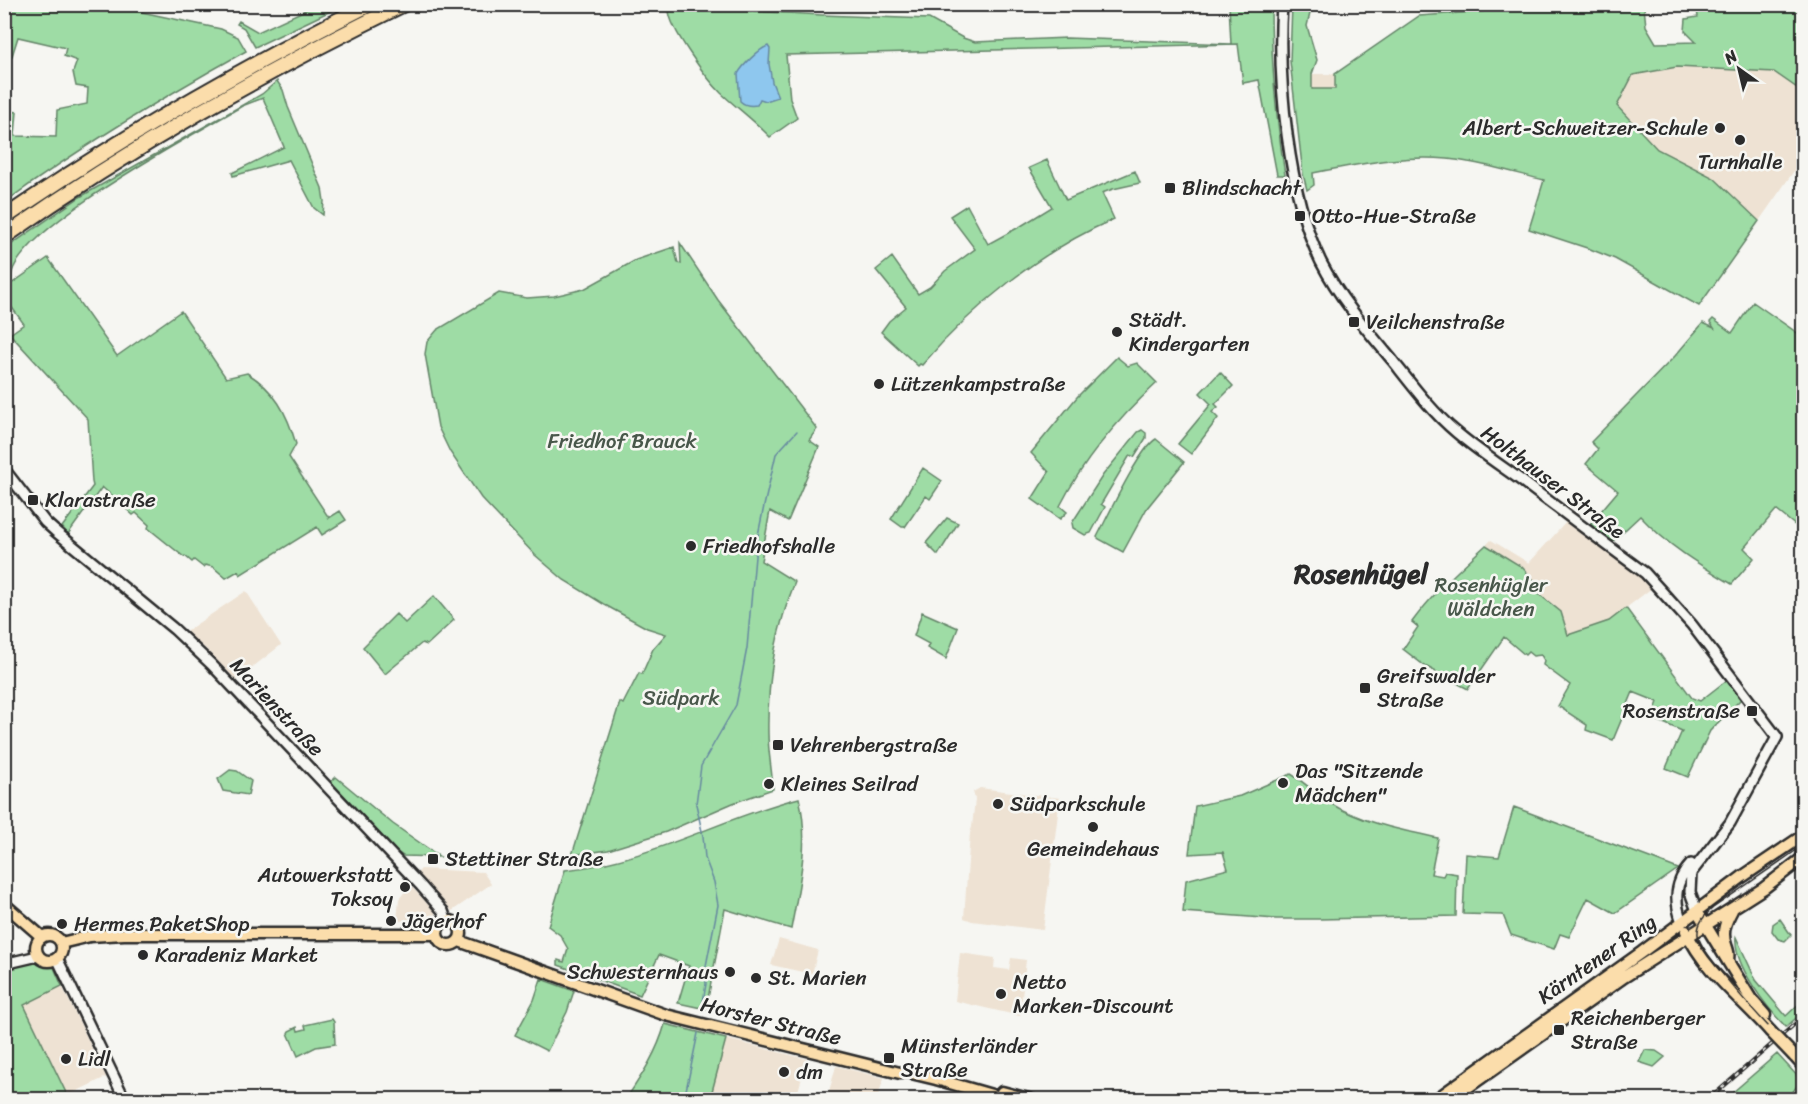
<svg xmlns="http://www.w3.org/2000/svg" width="1808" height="1104" font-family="Sriracha,sans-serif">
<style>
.built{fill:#eee2d3}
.green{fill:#9edca5;stroke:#648468;stroke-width:1.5}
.water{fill:#8ec7ee;stroke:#6689a0;stroke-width:1.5}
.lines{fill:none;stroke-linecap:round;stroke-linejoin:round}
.stream{stroke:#6689a0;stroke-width:1.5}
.minor-casing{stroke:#2b2b2b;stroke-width:14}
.major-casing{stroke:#2b2b2b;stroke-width:15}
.highway-casing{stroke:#2b2b2b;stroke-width:18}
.minor{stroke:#f6f6f2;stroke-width:9}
.major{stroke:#fbddab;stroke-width:10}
.highway{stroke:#fbddab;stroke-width:14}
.tram{stroke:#2b2b2b;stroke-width:1.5}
.rail-casing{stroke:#2b2b2b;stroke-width:4}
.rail{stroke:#f6f6f2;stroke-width:1.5;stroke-dasharray:4.5;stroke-linecap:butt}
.major-bridge-casing{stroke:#2b2b2b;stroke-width:15;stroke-linecap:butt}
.major-bridge{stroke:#fbddab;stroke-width:10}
.poi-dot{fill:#2b2b2b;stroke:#f6f6f2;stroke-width:2}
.labels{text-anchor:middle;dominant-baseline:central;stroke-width:5;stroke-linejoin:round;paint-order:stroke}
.poi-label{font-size:21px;fill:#2b2b2b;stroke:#f6f6f2;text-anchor:start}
.park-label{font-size:21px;fill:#48574a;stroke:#f6f6f2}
.street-label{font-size:21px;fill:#2b2b2b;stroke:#f6f6f2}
.district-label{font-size:27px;font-weight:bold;fill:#2b2b2b;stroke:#f6f6f2}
</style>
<rect width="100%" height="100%" fill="#f6f6f2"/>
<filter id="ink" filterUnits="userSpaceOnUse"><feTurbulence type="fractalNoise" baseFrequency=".0167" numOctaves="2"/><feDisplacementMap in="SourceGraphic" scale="12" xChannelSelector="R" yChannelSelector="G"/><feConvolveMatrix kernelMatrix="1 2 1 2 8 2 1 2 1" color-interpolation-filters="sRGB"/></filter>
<g filter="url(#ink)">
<path class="built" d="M1677 67 1774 72 1803 92V158L1759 221 1714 178 1657 149 1617 106 1632 75Z
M1312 74H1335L1336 89H1312Z
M1567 521 1632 570 1652 588 1609 621 1568 635 1561 612 1539 593 1542 589 1522 567 1486 545 1491 540 1529 563Z
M246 591 281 645 236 680 206 649 185 632Z
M980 788 1060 798 1043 930 972 921 964 918 970 833 972 827 975 799 973 792Z
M421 869 483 872 491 884 452 911 419 875 418 872Z
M410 885 435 912 436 917 428 918V920L397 921 399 899Z
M779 939 818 950 812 974 771 965Z
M960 953 995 958 994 968 1009 970 1011 958 1026 960 1020 1016 955 1001Z
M62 986 106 1077 67 1096 23 1005Z
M726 1039 807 1059 796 1099H710Z
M836 1066 884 1078 877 1099H827Z"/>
<path class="green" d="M1587 4 1651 5 1644 7 1646 26 1656 43 1696 42 1685 31 1686 19 1698 17 1697 10 1677 5H1803V92L1774 72 1677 67 1633 75 1617 106 1657 149 1714 178 1759 221 1699 306 1615 259 1590 249 1529 229 1544 180C1519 174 1493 166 1468 162 1418 152 1362 163 1313 173L1314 185 1307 190 1303 174 1290 61 1292 5H1312L1307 26 1317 60 1312 74V89H1335V74L1419 16Z
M9 5H109L221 29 238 37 246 51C163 97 82 146 5 202L6 193 5 110 17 112 15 136 56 137 57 110 87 104 88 88 76 86 73 72 77 61 64 56 66 48 18 37 12 56 5 55V24Z
M316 5H343L255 47 244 28 237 24 239 21 258 32Z
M1229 5H1271C1271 62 1276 118 1285 175H1277L1259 80 1243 83 1238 44 786 55 790 99 797 118 770 137C755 121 737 108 721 93 707 79 669 28 669 10L682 7 822 15 929 19 963 38 975 42 1067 38 1231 44Z
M277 81 283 90 288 107 322 188 324 201 323 215 314 208 289 160 233 176 232 173 284 147 263 98 242 106C205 129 0 235 11 284L48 258 117 356 181 311 226 378 247 373C275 390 287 413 296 444L289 457 329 518 340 511 346 520 322 535 317 527 240 575 238 571 226 578 213 567 205 565 203 567 194 560 192 562 185 556 184 557 148 528 149 525 136 513 133 515 102 487 68 534 62 527 93 486 92 482 88 419 10 334 24 324 5 298V249L80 197 262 94Z
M1047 160 1066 200 1135 171 1140 183 1113 189 1102 193 1114 219C1040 251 974 305 922 365L920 364 918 366 881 332 889 321 906 307 876 270 892 257 918 294 930 287 945 271 975 249 950 216 967 205 988 244 1021 226 1052 207 1029 168Z
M680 243 718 300 817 429 809 440 819 447 788 521 770 511 761 561 795 582C775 631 767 680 768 733 768 752 772 770 773 789L733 803 666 832 608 850 572 855 620 702 623 704 639 673 642 674 653 649 666 634 647 628 605 605 564 580 535 555 481 498 450 452 438 427 425 354 427 342 437 330 499 293 527 298 554 296 584 289 636 260 674 247 678 263 681 264Z
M1753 302 1803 337 1804 495 1799 502 1803 506V517L1796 526 1776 510 1744 548 1754 558 1732 584C1698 564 1667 545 1640 516L1612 542 1590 524 1618 491 1586 464 1598 449 1591 442 1675 356 1703 323 1714 328 1710 322 1713 319 1732 333Z
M1117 357 1128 366 1137 363 1157 383C1118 419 1084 459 1060 506L1067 512 1060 519 1032 499 1049 472 1031 453 1077 397Z
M1220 372 1233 386 1215 404 1218 407 1212 412 1218 418 1191 454 1178 444 1211 404 1200 393Z
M1142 430 1146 433V438L1134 457 1130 455 1101 504 1105 507 1091 533 1085 535 1073 528 1072 523 1103 475 1138 432Z
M1156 439 1184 462 1147 508 1123 552 1099 539 1097 537C1108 516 1139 449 1156 439Z
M923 468 942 481 930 499 926 496 905 527H902L891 519Z
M947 518 958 523 938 555 926 543Z
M1486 545 1522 567 1542 589 1539 594 1561 612 1568 635 1609 621 1626 608 1692 698 1700 701 1727 680 1742 698 1710 731 1688 777 1666 768 1682 731 1652 718 1658 702 1633 692 1613 740 1586 730 1587 725 1558 706 1570 685 1543 665 1544 660 1541 655 1533 656 1528 652 1525 655 1504 637 1468 689 1425 666 1403 649 1418 627 1412 622C1433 593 1460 569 1486 545Z
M434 596 454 620 427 645 422 643 385 674 363 647 396 614 405 623Z
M922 612 958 628 946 659 927 648 929 644 914 636Z
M230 770 237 771 251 781 248 795 223 791 218 779Z
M1291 774C1304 782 1315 793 1328 802 1362 823 1400 830 1438 838L1431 874 1443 876 1445 872 1457 874 1456 916 1320 919H1276L1183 912 1186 880 1228 869 1223 852 1189 854 1195 806 1240 796Z
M336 777 393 824 440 857 403 856 396 851 331 782Z
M799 798C810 841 799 886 791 929L725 909 706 1009 678 1003 689 966 659 955 640 995 558 965V960L564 962 568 949 560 935 548 926 565 870C648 862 720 818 799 798Z
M1514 807 1655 860 1678 869 1615 913 1588 898 1569 937 1560 934 1554 949 1511 935 1503 915 1463 914 1466 854 1499 857Z
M1780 919 1791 935 1785 941 1778 939 1772 931 1773 924Z
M1736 937 1756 980 1786 1016 1803 1000V1012L1786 1027C1767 1008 1733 965 1736 937Z
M38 960 43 963H52L62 986 24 1005 69 1099H5L4 967Z
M541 979 574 991 567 1012 547 1051 515 1035 534 1000Z
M332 1019 334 1022 335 1044 316 1047 298 1056 288 1033 289 1031 297 1027 298 1031 306 1029 305 1025Z
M665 1024 726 1039 710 1099H626C642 1075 657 1053 665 1024Z
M1645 1050 1656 1051 1665 1057 1654 1067 1639 1062Z
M1777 1054 1801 1080 1788 1099H1725Z"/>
<path class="water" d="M768 46 770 49 769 64 772 82 778 97 766 101 760 99 757 105C751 106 744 105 740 101L738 74C742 66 759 49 768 46Z"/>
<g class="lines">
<path class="stream" d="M702 1008 706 984 705 971 718 905 714 882 705 858 703 836 696 804 701 766 736 705 747 648 756 545 764 506 776 454 797 431
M684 1100 698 1033"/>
<defs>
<path id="minor" d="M1282 4C1277 80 1288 194 1321 262 1340 299 1367 330 1393 361 1412 385 1432 412 1456 432 1477 450 1500 465 1522 481 1563 512 1604 543 1645 573L1692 625 1777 737 1730 823 1691 873 1690 892 1697 911
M4 469 45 522 55 531 174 629 211 664 421 886 443 911 447 922
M1682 922C1674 901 1674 882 1691 864
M57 958 125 1100
M4 964 38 956"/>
<path id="major" d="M4 904 42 937
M1697 911 1751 999 1765 1015
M437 933a12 12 0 1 1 24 0a12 12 0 1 1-24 0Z
M1686 931C1705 972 1741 998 1770 1031
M36 948a13 13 0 1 1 26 0a13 13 0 1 1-26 0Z
M459 941 666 1015 900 1073 907 1072 936 1079 1009 1100
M61 943 90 936 124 934H437
M1728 960C1729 953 1728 951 1726 945 1721 932 1726 921 1732 910
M1794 1056 1804 1067
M1002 1092 1032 1100
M1435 1100 1642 952 1742 877 1804 835
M1450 1100 1624 977 1764 888 1804 857"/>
<path id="highway" d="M4 218C121 137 243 68 370 4
M4 237C133 146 263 73 404 4"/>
</defs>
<use href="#minor" class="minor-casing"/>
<use href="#major" class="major-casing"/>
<use href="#highway" class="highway-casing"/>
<use href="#minor" class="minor"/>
<use href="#major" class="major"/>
<use href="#highway" class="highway"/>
<path class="tram" d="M1804 845 1713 908C1705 915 1697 923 1698 935 1701 958 1784 1043 1804 1064"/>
<defs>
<path id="rail" d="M1708 1100 1804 1016"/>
</defs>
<use href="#rail" class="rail-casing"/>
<use href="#rail" class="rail"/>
<defs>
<path id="major-bridge" d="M1770 1031 1794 1056"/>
</defs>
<use href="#major-bridge" class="major-bridge-casing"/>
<use href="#major-bridge" class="major-bridge"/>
</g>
</g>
<g class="poi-dot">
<circle cx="1720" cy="128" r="6"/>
<circle cx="1740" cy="140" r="6"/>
<rect x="1164" y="182" width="12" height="12" rx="3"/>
<rect x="1294" y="210" width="12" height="12" rx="3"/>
<rect x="1348" y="316" width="12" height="12" rx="3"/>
<circle cx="1117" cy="332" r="6"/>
<circle cx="879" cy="384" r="6"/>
<rect x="27" y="494" width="12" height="12" rx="3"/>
<circle cx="691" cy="546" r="6"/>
<rect x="1359" y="682" width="12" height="12" rx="3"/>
<rect x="1746" y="705" width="12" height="12" rx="3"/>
<rect x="772" y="739" width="12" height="12" rx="3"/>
<circle cx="1283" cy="783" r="6"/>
<circle cx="769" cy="784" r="6"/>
<circle cx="998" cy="804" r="6"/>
<circle cx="1093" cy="827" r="6"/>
<rect x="427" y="853" width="12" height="12" rx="3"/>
<circle cx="405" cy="887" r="6"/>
<circle cx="391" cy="921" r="6"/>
<circle cx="62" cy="924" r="6"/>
<circle cx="143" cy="955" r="6"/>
<circle cx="730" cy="972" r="6"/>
<circle cx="756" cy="978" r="6"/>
<circle cx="1001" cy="994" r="6"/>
<rect x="1553" y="1024" width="12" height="12" rx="3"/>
<rect x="883" y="1052" width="12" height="12" rx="3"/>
<circle cx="66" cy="1059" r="6"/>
<circle cx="784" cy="1072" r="6"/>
</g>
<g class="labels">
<g class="poi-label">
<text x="1708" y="128" text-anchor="end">Albert-Schweitzer-Schule</text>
<text x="1740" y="162" text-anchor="middle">Turnhalle</text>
<text x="1182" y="188">Blindschacht</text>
<text x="1312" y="216">Otto-Hue-Straße</text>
<text x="1129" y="320">Städt.<tspan x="1129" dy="24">Kindergarten</tspan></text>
<text x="1366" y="322">Veilchenstraße</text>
<text x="891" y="384">Lützenkampstraße</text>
<text x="45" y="500">Klarastraße</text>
<text x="703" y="546">Friedhofshalle</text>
<text x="1377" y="676">Greifswalder<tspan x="1377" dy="24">Straße</tspan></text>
<text x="1740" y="711" text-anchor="end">Rosenstraße</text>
<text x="790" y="745">Vehrenbergstraße</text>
<text x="1295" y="771">Das "Sitzende<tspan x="1295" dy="24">Mädchen"</tspan></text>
<text x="781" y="784">Kleines Seilrad</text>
<text x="1010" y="804">Südparkschule</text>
<text x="1093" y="849" text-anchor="middle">Gemeindehaus</text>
<text x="445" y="859">Stettiner Straße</text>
<text x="393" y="875" text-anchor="end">Autowerkstatt<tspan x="393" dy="24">Toksoy</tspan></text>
<text x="403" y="921">Jägerhof</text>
<text x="74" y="924">Hermes PaketShop</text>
<text x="155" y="955">Karadeniz Market</text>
<text x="718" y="972" text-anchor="end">Schwesternhaus</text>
<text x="768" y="978">St. Marien</text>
<text x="1013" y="982">Netto<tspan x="1013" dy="24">Marken-Discount</tspan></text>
<text x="1571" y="1018">Reichenberger<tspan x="1571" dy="24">Straße</tspan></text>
<text x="901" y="1046">Münsterländer<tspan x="901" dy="24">Straße</tspan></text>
<text x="78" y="1059">Lidl</text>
<text x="796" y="1072">dm</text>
</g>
<g class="park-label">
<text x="622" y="441">Friedhof Brauck</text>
<text x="1491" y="585">Rosenhügler<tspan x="1491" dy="24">Wäldchen</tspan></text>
<text x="681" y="698">Südpark</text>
</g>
<g class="street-label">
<text transform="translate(1553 482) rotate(37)">Holthauser Straße</text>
<text transform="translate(277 707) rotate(47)">Marienstraße</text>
<text transform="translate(1597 959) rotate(-35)">Kärntener Ring</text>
<text transform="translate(771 1021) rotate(14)">Horster Straße</text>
</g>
<g class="district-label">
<text x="1361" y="574">Rosenhügel</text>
</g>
</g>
<rect width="1808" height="1104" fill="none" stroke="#f6f6f2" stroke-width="24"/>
<rect x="12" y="12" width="1784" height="1080" fill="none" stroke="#2b2b2b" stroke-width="2" filter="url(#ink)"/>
<g transform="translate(1739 69) rotate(326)" stroke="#f6f6f2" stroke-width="4.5" paint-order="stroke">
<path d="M0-4.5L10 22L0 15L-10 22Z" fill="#2b2b2b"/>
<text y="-9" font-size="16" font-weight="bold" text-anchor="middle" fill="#2b2b2b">N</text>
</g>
</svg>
